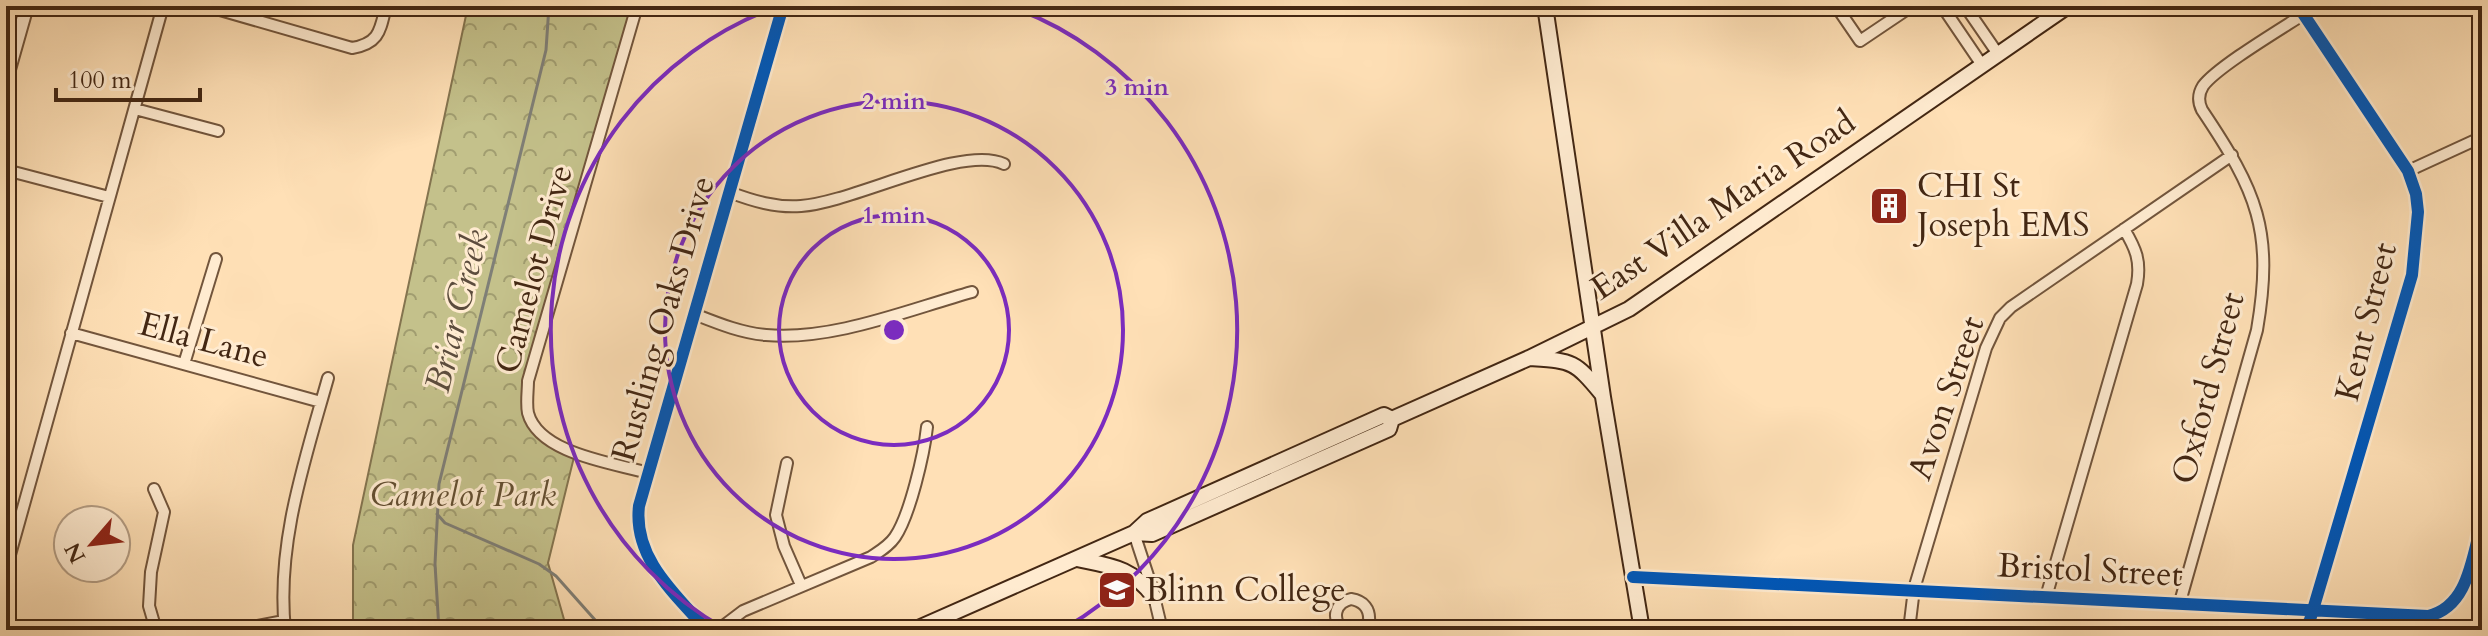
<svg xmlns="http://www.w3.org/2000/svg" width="2488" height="636" font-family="Cardo,serif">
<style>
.park{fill:url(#park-crowns);stroke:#84744f;stroke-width:2}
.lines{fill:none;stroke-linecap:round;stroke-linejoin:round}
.stream{stroke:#7f7f77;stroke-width:3}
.minor-casing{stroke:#72553c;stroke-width:14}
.tertiary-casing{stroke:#72553c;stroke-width:16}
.secondary-casing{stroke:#432713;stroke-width:18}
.minor{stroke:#ffebd0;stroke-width:10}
.tertiary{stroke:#ffebd0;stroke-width:12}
.secondary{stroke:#ffebd0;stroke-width:14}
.cycleway-casing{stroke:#ffebd0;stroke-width:17}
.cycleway{stroke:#0057b8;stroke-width:12}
.ring{fill:none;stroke:#7b2cbf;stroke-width:4}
.labels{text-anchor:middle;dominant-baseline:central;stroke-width:6;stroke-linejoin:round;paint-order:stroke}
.poi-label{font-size:34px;fill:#432713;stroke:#ffebd0;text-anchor:start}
.street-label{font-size:34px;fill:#432713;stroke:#ffebd0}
.park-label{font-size:34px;font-style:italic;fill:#634e31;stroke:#ffebd0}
.water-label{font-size:36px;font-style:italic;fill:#5c4c3d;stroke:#ffebd0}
.centre{fill:#7b2cbf;stroke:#ffebd0;stroke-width:4}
.ring-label{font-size:24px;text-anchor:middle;font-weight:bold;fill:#7b2cbf;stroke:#ffebd0;stroke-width:6;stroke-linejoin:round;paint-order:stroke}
</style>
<defs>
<pattern id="park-crowns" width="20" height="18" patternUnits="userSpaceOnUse" patternTransform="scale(2)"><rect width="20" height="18" fill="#c4c18b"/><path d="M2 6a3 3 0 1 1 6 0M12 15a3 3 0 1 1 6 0" fill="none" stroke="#a19d70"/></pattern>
</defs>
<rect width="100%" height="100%" fill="#ffe0b6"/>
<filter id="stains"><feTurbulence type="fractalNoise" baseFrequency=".0025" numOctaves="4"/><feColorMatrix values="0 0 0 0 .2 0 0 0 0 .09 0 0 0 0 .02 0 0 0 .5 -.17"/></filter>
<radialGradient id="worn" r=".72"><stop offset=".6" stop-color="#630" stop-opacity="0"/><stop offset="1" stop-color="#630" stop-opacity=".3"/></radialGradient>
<path class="park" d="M468 6H635L528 381 535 426 575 453 548 563 567 630H353V545Z"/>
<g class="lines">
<path class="stream" d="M437 514 445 523 539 564 556 576 604 630
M439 630 435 564 439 484 546 50 549 6"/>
<defs>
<path id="minor" d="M206 6 352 48C380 43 380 30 386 6
M637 6 528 381C528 391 526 403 528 413 539 454 614 463 648 473
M1836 6 1860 41 1912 6
M1942 6 1982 65
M1965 6 1998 54
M2298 6 2408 171 2416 194 2418 212 2412 275 2307 630
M135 109 218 131
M6 170 109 197
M2408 171 2482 137
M729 192C753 201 776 208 801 206 855 202 962 144 1004 164
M694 314C717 323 741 333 766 335 833 341 907 310 972 292
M71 333 321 402
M184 364 216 259
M787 463 776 515 784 546 801 585
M154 489 164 512 151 572 149 606 156 630
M1134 533 1152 588 1162 630
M6 569 163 6
M1633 577 2428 616C2469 607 2472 556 2482 522
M2046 597 2137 284C2141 261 2136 249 2124 229
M2180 602 2257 330C2274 230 2257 192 2202 110 2198 102 2198 94 2203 86 2217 67 2281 29 2304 14
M236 630 284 621
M285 630C276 544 305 460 328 378
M707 630C675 594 633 558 639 506L783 6
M718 630 743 611 871 557C880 551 889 546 895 537 910 515 924 454 927 427
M1343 630C1331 618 1335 603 1351 599 1364 601 1370 609 1369 621L1362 630
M1909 630 1914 589 1986 348 2000 318 2011 307 2232 155"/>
<path id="tertiary" d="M6 80 27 6"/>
<path id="secondary" d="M1545 6 1603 397 1642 630
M1529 358C1572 361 1574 360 1602 394
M1134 533 1152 534 1389 429 1392 419
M1077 559C1111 566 1132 567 1154 597
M914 630 1134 533 1147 521 1384 415 1392 419 1529 358 1629 309 2068 6"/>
</defs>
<use href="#minor" class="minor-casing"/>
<use href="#tertiary" class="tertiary-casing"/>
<use href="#secondary" class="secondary-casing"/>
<use href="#minor" class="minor"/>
<use href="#tertiary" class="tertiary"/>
<use href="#secondary" class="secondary"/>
<defs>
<path id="cycleway" d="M2298 6 2408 171 2416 194 2418 212 2412 275 2307 630
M1633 577 2428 616C2469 607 2472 556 2482 522
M707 630C675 594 633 558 639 506L783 6"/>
</defs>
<use href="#cycleway" class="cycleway-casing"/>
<use href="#cycleway" class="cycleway"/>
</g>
<g class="ring">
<circle cx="894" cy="330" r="115"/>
<circle cx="894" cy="330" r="229"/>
<path d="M725 629A344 344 0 0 1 776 7M1012 7A344 344 0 0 1 1063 629"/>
</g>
<defs>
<symbol id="building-square" viewBox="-11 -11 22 22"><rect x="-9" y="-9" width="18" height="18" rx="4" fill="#8f2418" stroke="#ffebd0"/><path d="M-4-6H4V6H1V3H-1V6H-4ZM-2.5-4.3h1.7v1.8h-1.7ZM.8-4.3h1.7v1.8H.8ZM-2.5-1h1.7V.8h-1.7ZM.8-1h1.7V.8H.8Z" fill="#fff"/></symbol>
<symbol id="university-square" viewBox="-11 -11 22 22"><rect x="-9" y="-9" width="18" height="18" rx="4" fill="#8f2418" stroke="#ffebd0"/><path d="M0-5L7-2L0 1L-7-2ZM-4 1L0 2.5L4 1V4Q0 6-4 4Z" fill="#fff"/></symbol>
</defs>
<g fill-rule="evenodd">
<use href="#building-square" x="1867" y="184" width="44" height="44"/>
<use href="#university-square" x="1095" y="568" width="44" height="44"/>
</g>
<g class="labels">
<g class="poi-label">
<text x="1917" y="186">CHI St<tspan x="1917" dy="39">Joseph EMS</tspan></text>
<text x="1145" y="590">Blinn College</text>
</g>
<g class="street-label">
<text transform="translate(1723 205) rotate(-34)">East Villa Maria Road</text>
<text transform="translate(534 269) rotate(-75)">Camelot Drive</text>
<text transform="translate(663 319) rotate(-74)">Rustling Oaks Drive</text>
<text transform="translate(2366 322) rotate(-76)">Kent Street</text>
<text transform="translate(204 340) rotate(15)">Ella Lane</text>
<text transform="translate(2208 388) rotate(-75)">Oxford Street</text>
<text transform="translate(1946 398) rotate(-71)">Avon Street</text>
<text transform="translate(2090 570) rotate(3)">Bristol Street</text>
</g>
<g class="park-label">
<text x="463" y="495">Camelot Park</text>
</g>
<g class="water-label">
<text transform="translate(457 311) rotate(-76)">Briar Creek</text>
</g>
</g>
<circle cx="894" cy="330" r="12" class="centre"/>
<g class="ring-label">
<text x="1137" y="95">3 min</text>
<text x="894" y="109">2 min</text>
<text x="894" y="223">1 min</text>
</g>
<rect width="2488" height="636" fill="none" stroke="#ffe0b6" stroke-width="32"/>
<rect x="8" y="8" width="2472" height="620" fill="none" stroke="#432713" stroke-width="4"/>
<rect x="16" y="16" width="2456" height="604" fill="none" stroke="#432713" stroke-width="2"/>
<g transform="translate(92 544) rotate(242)"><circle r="38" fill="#ffebd0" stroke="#b49d84" stroke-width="2"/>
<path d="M0-6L14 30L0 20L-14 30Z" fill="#8f2418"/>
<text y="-12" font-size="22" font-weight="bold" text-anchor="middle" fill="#432713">N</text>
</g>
<path d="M56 88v12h144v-12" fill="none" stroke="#432713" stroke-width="4"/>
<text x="68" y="88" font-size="24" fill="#432713" stroke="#ffebd0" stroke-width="6" paint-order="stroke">100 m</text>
<rect width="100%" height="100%" filter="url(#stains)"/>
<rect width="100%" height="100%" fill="url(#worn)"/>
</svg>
